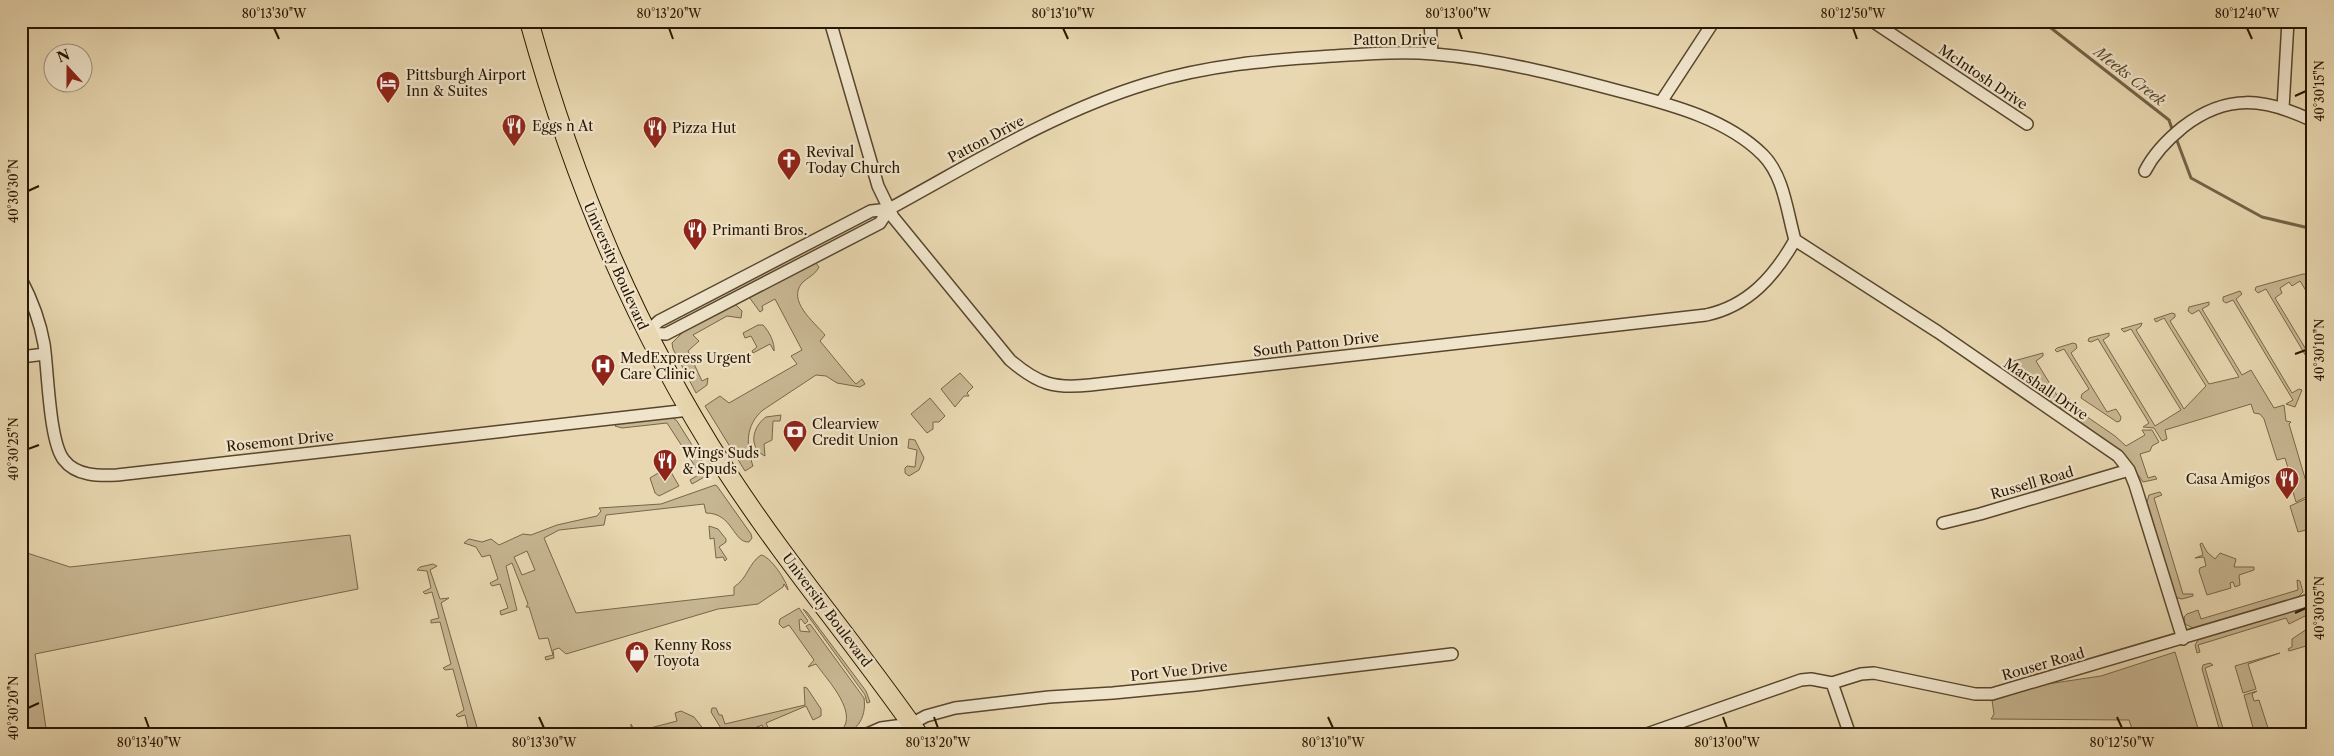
<svg xmlns="http://www.w3.org/2000/svg" width="2334" height="756" font-family="'Libre Caslon Text',serif">
<style>
.green{fill:#c7b692;stroke:#786649;fill-rule:evenodd}
.lines{fill:none;stroke-linecap:round;stroke-linejoin:round}
.stream{stroke:#746246;stroke-width:3}
.minor-casing{stroke:#58462c;stroke-width:14}
.primary-casing{stroke:#281600;stroke-width:20}
.minor{stroke:#f0e5cc;stroke-width:11}
.primary{stroke:#e8d7b0;stroke-width:18}
.ticks{fill:none;stroke:#281600;stroke-width:2}
.labels{text-anchor:middle;dominant-baseline:central;stroke-width:4.5;stroke-linejoin:round;paint-order:stroke}
.street-label{font-size:14px;fill:#281600;stroke:#f0e5cc}
.poi-label{font-size:14px;fill:#281600;stroke:#f0e5cc;text-anchor:start}
.water-label{font-size:15px;font-style:italic;fill:#5b492e;stroke:#f0e5cc}
.neatline{fill:none;stroke:#281600;stroke-width:2}
.ticks-label{font-size:12px;text-anchor:middle;fill:#281600}
</style>
<rect width="100%" height="100%" fill="#e8d7b0"/>
<filter id="stains"><feTurbulence type="fractalNoise" baseFrequency=".004" numOctaves="4"/><feColorMatrix values="0 0 0 0 .2 0 0 0 0 .09 0 0 0 0 .02 0 0 0 .5 -.17"/></filter>
<radialGradient id="worn" r=".72"><stop offset=".6" stop-color="#630" stop-opacity="0"/><stop offset="1" stop-color="#630" stop-opacity=".3"/></radialGradient>
<path class="green" d="M814 261 819 267C816 274 807 278 802 283 787 301 814 322 825 335L820 341 853 381 856 384 862 379 865 384 860 387 837 383 826 376 816 375 763 410C745 425 746 446 753 466L745 471 705 406 720 396 729 403 797 364 791 356 802 350 775 299 762 306 763 310 760 312 749 297Z
M2303 274H2313V282L2307 286 2313 296V302L2300 281 2292 286 2289 282 2280 288 2282 293 2275 298 2313 361V368L2266 289 2258 293 2255 290 2256 287Z
M2240 291 2242 294 2236 299 2292 393 2299 389 2302 390 2295 407 2286 404 2293 400 2233 300 2226 303 2223 301V297Z
M2209 302V305L2202 309 2242 375 2251 370 2274 408 2284 405 2286 421 2291 422 2289 424 2310 495 2296 502 2289 479 2291 478 2285 458 2277 460 2264 419 2260 414 2254 413 2251 404 2165 430 2167 439 2162 441 2154 428 2143 427 2149 423 2098 339 2091 342 2088 341 2089 338 2109 333V336L2103 340 2155 426 2181 410 2131 329 2124 332 2121 329 2142 323 2141 326 2136 330 2184 409 2206 386 2164 318 2156 322 2154 319 2172 313 2175 314V317L2170 321 2209 384 2239 377 2199 310 2192 314 2188 311 2189 307Z
M735 304 742 311 741 318 727 316 693 335 699 341 688 351 702 381 708 378 707 385 696 393 673 349 672 343 685 330Z
M758 325H763C769 331 775 343 774 351L770 344 753 353 752 351 757 347 751 336 745 338 743 333Z
M2073 343 2076 344 2077 348 2071 353 2107 412 2116 409 2121 417 2120 421 2117 422 2081 398 2082 394 2089 389 2064 349 2057 352 2055 350 2057 348Z
M2043 353V356L2036 361 2058 397 2065 393 2071 402 2067 410H2064L2005 372V366L2010 362Z
M960 373 973 387 967 393 969 396H964L955 407 941 389Z
M930 398 945 416 939 422H933V429L927 433 911 414Z
M2079 414H2083L2115 436 2126 446 2145 435 2142 430H2152L2159 442 2152 446 2150 451 2140 454 2148 478 2155 476 2157 479 2143 482 2122 452 2079 421 2077 419Z
M781 415 780 421H773L772 440 764 444 765 456C748 448 752 427 766 417Z
M665 418H673L677 421 707 469 706 476 692 484 690 480 700 474 667 423 622 428 615 426 618 423Z
M909 439 915 440 924 458 919 470 909 476 905 473V468L907 466 915 467 917 450 908 448Z
M668 467 679 486 659 496 655 493 650 478Z
M715 485 717 486 751 534 752 538 749 542C733 543 733 513 706 513L704 504 606 515 604 525 559 530 544 538 576 613 734 595V587C748 578 748 564 761 555 770 556 787 581 788 590L784 584 783 587 758 604 718 609 566 654 559 648 553 650 554 658 546 660 545 657 553 655 548 638 539 639 529 607H526L528 604 512 563 506 566 517 610 501 615 500 611 508 608 500 584 492 586 490 583 498 579 490 555 482 557 476 547 464 543 469 539 482 542 491 539 499 545 523 534 531 535 557 525 597 516 601 511 599 508 661 504ZM527 551 535 570 522 575 514 557Z
M2160 492 2162 495 2154 498 2183 594H2193V596L2182 599 2178 598 2175 595 2147 502 2149 495Z
M2310 497 2313 505V553L2306 530 2298 532 2290 506Z
M709 526 718 529 726 539V542L719 547 727 559 725 561 723 557 716 558 714 538 710 539Z
M350 535 358 589 35 654 47 735H21V551L70 567Z
M2202 543 2207 552 2215 559 2220 553 2236 559 2234 567H2254V570L2239 575 2240 585 2235 587 2233 582 2230 583 2231 588 2207 595 2199 571 2200 568 2206 566 2204 557 2195 558 2203 555 2200 544Z
M433 564 437 566 430 570 440 599 449 598 441 603 478 731 517 729 518 735H461V731L468 728 465 715 458 717 456 715 464 710 453 669 445 670 443 668 451 664 440 622 431 623V620L439 618 432 592 425 594 423 592 431 588 427 571 417 570 420 567Z
M2297 580 2300 581 2303 592 2296 599 2195 629 2185 624 2184 617 2187 614 2198 610 2201 619 2298 590Z
M2313 605V612L2289 624 2286 618 2198 645 2200 652 2197 653 2195 645 2198 640Z
M799 608 808 621 805 624 801 619 799 620 800 631 810 632 806 626 810 624 864 698C867 718 856 735 835 735 865 719 828 681 816 664L808 667 814 660 789 625 783 628 779 624 780 619Z
M803 609 807 612 866 691 870 702 867 703 865 695Z
M2313 625V644L2289 651 2288 649 2292 647V639Z
M2175 652 2200 735H2134L2129 720 1991 719 1994 714 1992 700 2047 684 2101 676Z
M2280 653 2248 664 2256 689 2243 693 2235 666Z
M2210 663 2213 665 2205 668 2225 735H2221L2202 669 2203 665Z
M804 687 807 688 821 709V716L813 720 806 706 766 723 771 735H767L762 725 738 735H725L711 712 712 708H716L719 715H722L725 724 805 705Z
M2257 691 2252 694 2254 701 2259 700 2268 728 2265 729 2266 735H2255L2244 695Z
M681 711 694 717 708 735H623L631 733V724L635 732 677 721 675 713Z"/>
<g class="lines">
<path class="stream" d="M2042 21 2169 120 2173 132
M2176 138 2191 178 2262 217 2313 229"/>
<defs>
<path id="minor" d="M830 21 878 186 893 217 1010 360C1038 384 1054 389 1090 385L1706 315C1748 306 1774 277 1795 240
M1430 21 1432 53
M1872 21 2027 124
M1661 102 1714 21
M2283 108 2288 21
M2145 171C2154 153 2167 140 2183 127 2227 93 2265 98 2313 121
M1795 240 1938 332 2118 456 2129 470 2135 485 2183 639
M21 279C32 300 40 321 44 344 48 370 49 442 64 460 76 476 99 476 117 475L689 410
M646 333 659 321 871 211 889 209C972 164 1054 112 1146 84 1207 65 1269 60 1332 56 1365 54 1401 51 1434 54 1497 59 1559 75 1619 91 1668 104 1726 118 1763 155 1784 176 1787 212 1795 240
M646 333 666 334 880 223 889 209
M21 357 45 354
M1943 523 1980 514 2129 470
M865 735 881 728 911 724
M898 735 911 724 926 716 955 708 1049 697 1113 693 1196 685 1452 654
M1644 735 1801 680 1811 679 1832 683
M1850 735 1832 683 1861 674 1874 673 1975 694H1992L2313 599"/>
<path id="primary" d="M529 21C574 183 636 331 727 472 786 563 857 646 919 735"/>
</defs>
<use href="#minor" class="minor-casing"/>
<use href="#primary" class="primary-casing"/>
<use href="#minor" class="minor"/>
<use href="#primary" class="primary"/>
</g>
<path class="ticks" d="M274 28 279 39M669 28 673 39M1063 28 1068 39M1458 28 1462 39M1853 28 1857 39M2247 28 2252 39M2295 96 2306 91M28 191 39 186M2295 354 2306 350M28 449 39 445M2295 613 2306 608M28 708 39 703M145 717 149 728M539 717 544 728M934 717 938 728M1328 717 1333 728M1723 717 1727 728M2117 717 2122 728"/>
<defs>
<symbol id="hotel-pin" viewBox="-11 -11 22 30"><path d="M0 17L-7.5 6A9.5 9.5 0 1 1 7.5 6Z" fill="#8f2418" stroke="#f0e5cc"/><path d="M-6-4.5h1.5V1H6V5H4.5V3h-9V5H-6ZM-4 0a1.8 1.8 0 1 1 3.6 0ZM.5 0V-2.5h3Q6-2.5 6 0Z" fill="#fff"/></symbol>
<symbol id="restaurant-pin" viewBox="-11 -11 22 30"><path d="M0 17L-7.5 6A9.5 9.5 0 1 1 7.5 6Z" fill="#8f2418" stroke="#f0e5cc"/><path d="M-5-6h1v4h1v-4h1v4h1v-4h1v5L-1.5 .5V6h-2V.5L-5-1ZM5-6V6H3V1.5H1.5Q1.5-4 5-6Z" fill="#fff"/></symbol>
<symbol id="church-pin" viewBox="-11 -11 22 30"><path d="M0 17L-7.5 6A9.5 9.5 0 1 1 7.5 6Z" fill="#8f2418" stroke="#f0e5cc"/><path d="M-1.2-6h2.4v3.5h3.3v2.4h-3.3V6h-2.4V-.1h-3.3v-2.4h3.3Z" fill="#fff"/></symbol>
<symbol id="hospital-pin" viewBox="-11 -11 22 30"><path d="M0 17L-7.5 6A9.5 9.5 0 1 1 7.5 6Z" fill="#8f2418" stroke="#f0e5cc"/><path d="M-5-5h3v3.5h4V-5h3V5h-3V1.5h-4V5h-3Z" fill="#fff"/></symbol>
<symbol id="bank-pin" viewBox="-11 -11 22 30"><path d="M0 17L-7.5 6A9.5 9.5 0 1 1 7.5 6Z" fill="#8f2418" stroke="#f0e5cc"/><path d="M-6-4H6V4H-6ZM0-2.3a2.3 2.3 0 1 0 0 4.6a2.3 2.3 0 1 0 0-4.6Z" fill="#fff"/></symbol>
<symbol id="shop-pin" viewBox="-11 -11 22 30"><path d="M0 17L-7.5 6A9.5 9.5 0 1 1 7.5 6Z" fill="#8f2418" stroke="#f0e5cc"/><path d="M-5-2.5h2.3a2.7 3.5 0 0 1 5.4 0H5L5.5 6h-11ZM-1.5-2.5h3a1.5 2.3 0 0 0-3 0Z" fill="#fff"/></symbol>
</defs>
<g fill-rule="evenodd">
<use href="#hotel-pin" x="374" y="69" width="28" height="38"/>
<use href="#restaurant-pin" x="500" y="112" width="28" height="38"/>
<use href="#restaurant-pin" x="641" y="114" width="28" height="38"/>
<use href="#church-pin" x="775" y="146" width="28" height="38"/>
<use href="#restaurant-pin" x="681" y="216" width="28" height="38"/>
<use href="#hospital-pin" x="589" y="352" width="28" height="38"/>
<use href="#bank-pin" x="781" y="418" width="28" height="38"/>
<use href="#restaurant-pin" x="651" y="447" width="28" height="38"/>
<use href="#restaurant-pin" x="2273" y="465" width="28" height="38"/>
<use href="#shop-pin" x="623" y="639" width="28" height="38"/>
</g>
<g class="labels">
<g class="street-label">
<text x="1395" y="40">Patton Drive</text>
<text transform="translate(1983 77) rotate(34)">McIntosh Drive</text>
<text transform="translate(986 139) rotate(-28)">Patton Drive</text>
<text transform="translate(616 266) rotate(66)">University Boulevard</text>
<text transform="translate(1316 344) rotate(-7)">South Patton Drive</text>
<text transform="translate(2046 389) rotate(34)">Marshall Drive</text>
<text transform="translate(280 441) rotate(-6)">Rosemont Drive</text>
<text transform="translate(2032 483) rotate(-16)">Russell Road</text>
<text transform="translate(827 610) rotate(53)">University Boulevard</text>
<text transform="translate(2043 664) rotate(-16)">Rouser Road</text>
<text transform="translate(1179 671) rotate(-6)">Port Vue Drive</text>
</g>
<g class="poi-label">
<text x="406" y="75">Pittsburgh Airport<tspan x="406" dy="16">Inn &amp; Suites</tspan></text>
<text x="532" y="126">Eggs n At</text>
<text x="672" y="128">Pizza Hut</text>
<text x="806" y="152">Revival<tspan x="806" dy="16">Today Church</tspan></text>
<text x="712" y="230">Primanti Bros.</text>
<text x="620" y="358">MedExpress Urgent<tspan x="620" dy="16">Care Clinic</tspan></text>
<text x="812" y="424">Clearview<tspan x="812" dy="16">Credit Union</tspan></text>
<text x="682" y="453">Wings Suds<tspan x="682" dy="16">&amp; Spuds</tspan></text>
<text x="2270" y="479" text-anchor="end">Casa Amigos</text>
<text x="654" y="645">Kenny Ross<tspan x="654" dy="16">Toyota</tspan></text>
</g>
<g class="water-label">
<text transform="translate(2130 76) rotate(38)">Meeks Creek</text>
</g>
</g>
<rect width="2334" height="756" fill="none" stroke="#e8d7b0" stroke-width="55"/>
<g transform="translate(68 68) rotate(339)"><circle r="24" fill="#f0e5cc" stroke="#a0927a"/>
<path d="M0-4L9 19L0 12L-9 19Z" fill="#8f2418"/>
<text y="-8" font-size="14" font-weight="bold" text-anchor="middle" fill="#281600">N</text>
</g>
<rect x="28" y="28" width="2278" height="700" class="neatline"/>
<g class="ticks-label">
<text x="274" y="18">80°13'30"W</text>
<text x="669" y="18">80°13'20"W</text>
<text x="1063" y="18">80°13'10"W</text>
<text x="1458" y="18">80°13'00"W</text>
<text x="1853" y="18">80°12'50"W</text>
<text x="2247" y="18">80°12'40"W</text>
<text transform="translate(2320 91) rotate(-90)" y="4">40°30'15"N</text>
<text transform="translate(14 191) rotate(-90)" y="4">40°30'30"N</text>
<text transform="translate(2320 350) rotate(-90)" y="4">40°30'10"N</text>
<text transform="translate(14 449) rotate(-90)" y="4">40°30'25"N</text>
<text transform="translate(2320 608) rotate(-90)" y="4">40°30'05"N</text>
<text transform="translate(14 708) rotate(-90)" y="4">40°30'20"N</text>
<text x="149" y="747">80°13'40"W</text>
<text x="544" y="747">80°13'30"W</text>
<text x="938" y="747">80°13'20"W</text>
<text x="1333" y="747">80°13'10"W</text>
<text x="1727" y="747">80°13'00"W</text>
<text x="2122" y="747">80°12'50"W</text>
</g>
<rect width="100%" height="100%" filter="url(#stains)"/>
<rect width="100%" height="100%" fill="url(#worn)"/>
</svg>
